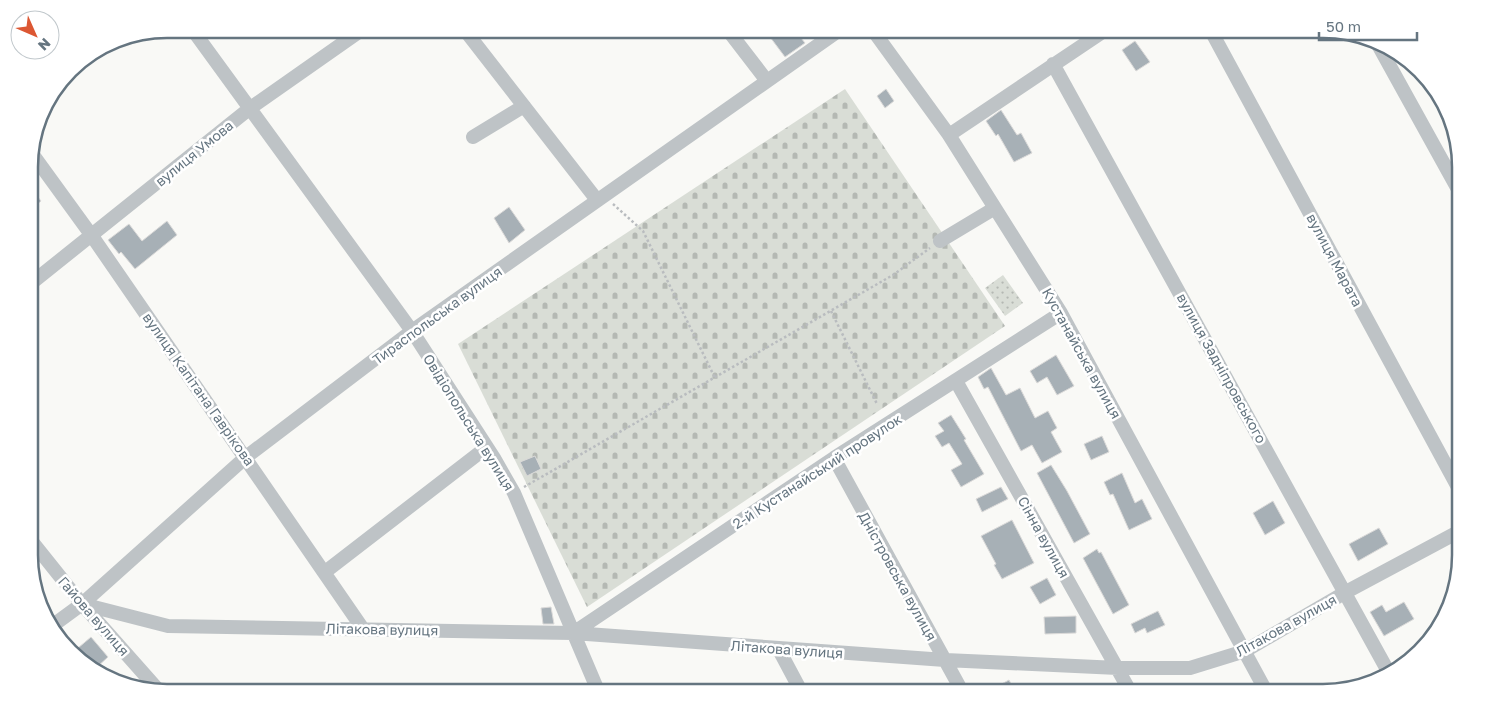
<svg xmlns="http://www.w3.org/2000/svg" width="1489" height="722" font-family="'Golos Text',sans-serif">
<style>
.cemetery{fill:url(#cemetery-stones)}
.park{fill:url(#park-dots)}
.building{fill:#a7b0b6;stroke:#dbdad9}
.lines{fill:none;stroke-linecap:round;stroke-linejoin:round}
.path{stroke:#b9bcbf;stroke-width:2.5;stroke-dasharray:2.5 2.5;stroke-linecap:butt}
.minor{stroke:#bec3c6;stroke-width:14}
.labels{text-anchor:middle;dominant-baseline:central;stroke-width:5;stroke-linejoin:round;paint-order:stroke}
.street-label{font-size:14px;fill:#657580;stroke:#fff}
.rim{fill:none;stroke:#657580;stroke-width:2.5}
</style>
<defs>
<pattern id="cemetery-stones" width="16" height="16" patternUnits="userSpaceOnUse" patternTransform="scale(1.25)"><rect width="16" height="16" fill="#d9ddd6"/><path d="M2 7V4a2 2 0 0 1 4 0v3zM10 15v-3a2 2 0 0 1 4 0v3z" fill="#b4b8b3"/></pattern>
<pattern id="park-dots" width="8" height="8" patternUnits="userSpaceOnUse" patternTransform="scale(1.25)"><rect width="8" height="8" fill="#d9ddd6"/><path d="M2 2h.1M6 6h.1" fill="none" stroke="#b4b8b3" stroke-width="1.8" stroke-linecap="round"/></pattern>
</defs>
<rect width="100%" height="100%" fill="#f9f9f6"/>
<path class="cemetery" d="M845 89 1005 326 587 607 458 344Z"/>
<path class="park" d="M1003 275 1023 303 1005 316 985 288Z"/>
<path class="building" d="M764 29H794L805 43 785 57Z
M1135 41 1150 62 1136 71 1122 50Z
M886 89 894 101 885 108 877 96Z
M1001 110 1017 135 1021 133 1032 153 1014 162 998 134 996 136 986 121Z
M29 186 41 201 29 211Z
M509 207 525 230 509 243 494 218Z
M167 221 177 235 135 269 121 252 119 254 108 240 129 224 142 241Z
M1056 355 1074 386 1057 395 1047 377 1037 383 1030 371Z
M991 368 1006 395 1020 388 1035 418 1048 411 1057 428 1051 432 1062 452 1042 463 1032 445 1021 451 988 387 984 389 978 377Z
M951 415 966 439 964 440 984 474 961 487 951 470 962 464 949 443 942 447 935 436 944 431 938 423Z
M1102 436 1109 452 1091 460 1084 444Z
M535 456 541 469 527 476 520 462Z
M1051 465 1067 491 1090 534 1074 543 1037 473Z
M1122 473 1135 503 1142 499 1152 519 1129 530 1113 494 1110 495 1104 482Z
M1001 487 1008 499 982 512 976 499Z
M1273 501 1285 523 1265 535 1253 513Z
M1012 520 1034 563 1002 579 994 565 996 564 981 536Z
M1379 528 1388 544 1358 561 1349 544Z
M1097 549 1099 553 1101 552 1129 605 1113 614 1083 558Z
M1047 578 1056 595 1040 604 1030 587Z
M1404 602 1414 619 1384 636 1370 612 1382 605 1386 612Z
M551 607 554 624H543L541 608Z
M1158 611 1165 625 1147 633 1145 628 1135 633 1131 624Z
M1076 616V633L1045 634 1044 617Z
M91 637 108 657 96 668 78 648Z
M1009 680 1016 693H985Z"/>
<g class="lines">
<path class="path" d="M613 204 643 231 715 378
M831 311 877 404
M524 487 893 275 930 248"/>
<path class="minor" d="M192 29 412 331 494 458 514 493 599 693
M464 29 597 200
M727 29 767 81
M872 29 949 135 1061 313 1267 693
M1210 29 1460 491
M1376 41 1459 191
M1053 64 1389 673
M949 135 1107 29
M473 137 524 106
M31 152 92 236 363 629
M940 241 995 208
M29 285 249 109 363 29
M956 381 1131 693
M834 458 963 693
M30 539 82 604 160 692
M325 572 487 447
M82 604 168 626 573 633 945 660 1118 668H1190L1245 651 1346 592 1460 531
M52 626 82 604 246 457 412 331 841 29
M573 633 834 458 1061 313
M778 648 802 693"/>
</g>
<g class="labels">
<g class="street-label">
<text transform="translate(194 153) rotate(-39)">вулиця Умова</text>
<text transform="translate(1335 260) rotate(62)">вулиця Марата</text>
<text transform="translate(437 315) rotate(-36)">Тираспольська вулиця</text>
<text transform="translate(1082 353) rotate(61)">Кустанайська вулиця</text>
<text transform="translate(1222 368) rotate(61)">вулиця Задніпровського</text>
<text transform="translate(199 389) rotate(55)">вулиця Капітана Гаврікова</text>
<text transform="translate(469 422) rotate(58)">Овідіопольська вулиця</text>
<text transform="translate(817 471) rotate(-33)">2-й Кустанайський провулок</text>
<text transform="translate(1044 537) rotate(61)">Сінна вулиця</text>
<text transform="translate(898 576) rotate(61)">Дністровська вулиця</text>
<text transform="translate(94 616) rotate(49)">Гайова вулиця</text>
<text transform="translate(1286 625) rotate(-29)">Літакова вулиця</text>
<text transform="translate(382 629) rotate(1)">Літакова вулиця</text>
<text transform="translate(787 649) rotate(4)">Літакова вулиця</text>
</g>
</g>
<path d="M0 0H1489V722H0ZM167 38H1323A129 129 0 0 1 1452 167V555A129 129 0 0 1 1323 684H167A129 129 0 0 1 38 555V167A129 129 0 0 1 167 38Z" fill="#fff" fill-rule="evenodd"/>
<path class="rim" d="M167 38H1323A129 129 0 0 1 1452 167V555A129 129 0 0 1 1323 684H167A129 129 0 0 1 38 555V167A129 129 0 0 1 167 38Z"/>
<g transform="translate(35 35) rotate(135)"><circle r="24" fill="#ffffff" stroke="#c1c8cc"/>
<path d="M0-4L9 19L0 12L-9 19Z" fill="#dc5733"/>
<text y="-8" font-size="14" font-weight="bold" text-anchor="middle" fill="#657580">N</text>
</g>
<path d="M1319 32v8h98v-8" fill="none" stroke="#657580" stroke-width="2.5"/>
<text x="1326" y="32" font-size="15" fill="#657580" stroke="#ffffff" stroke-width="4" paint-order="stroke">50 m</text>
</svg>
